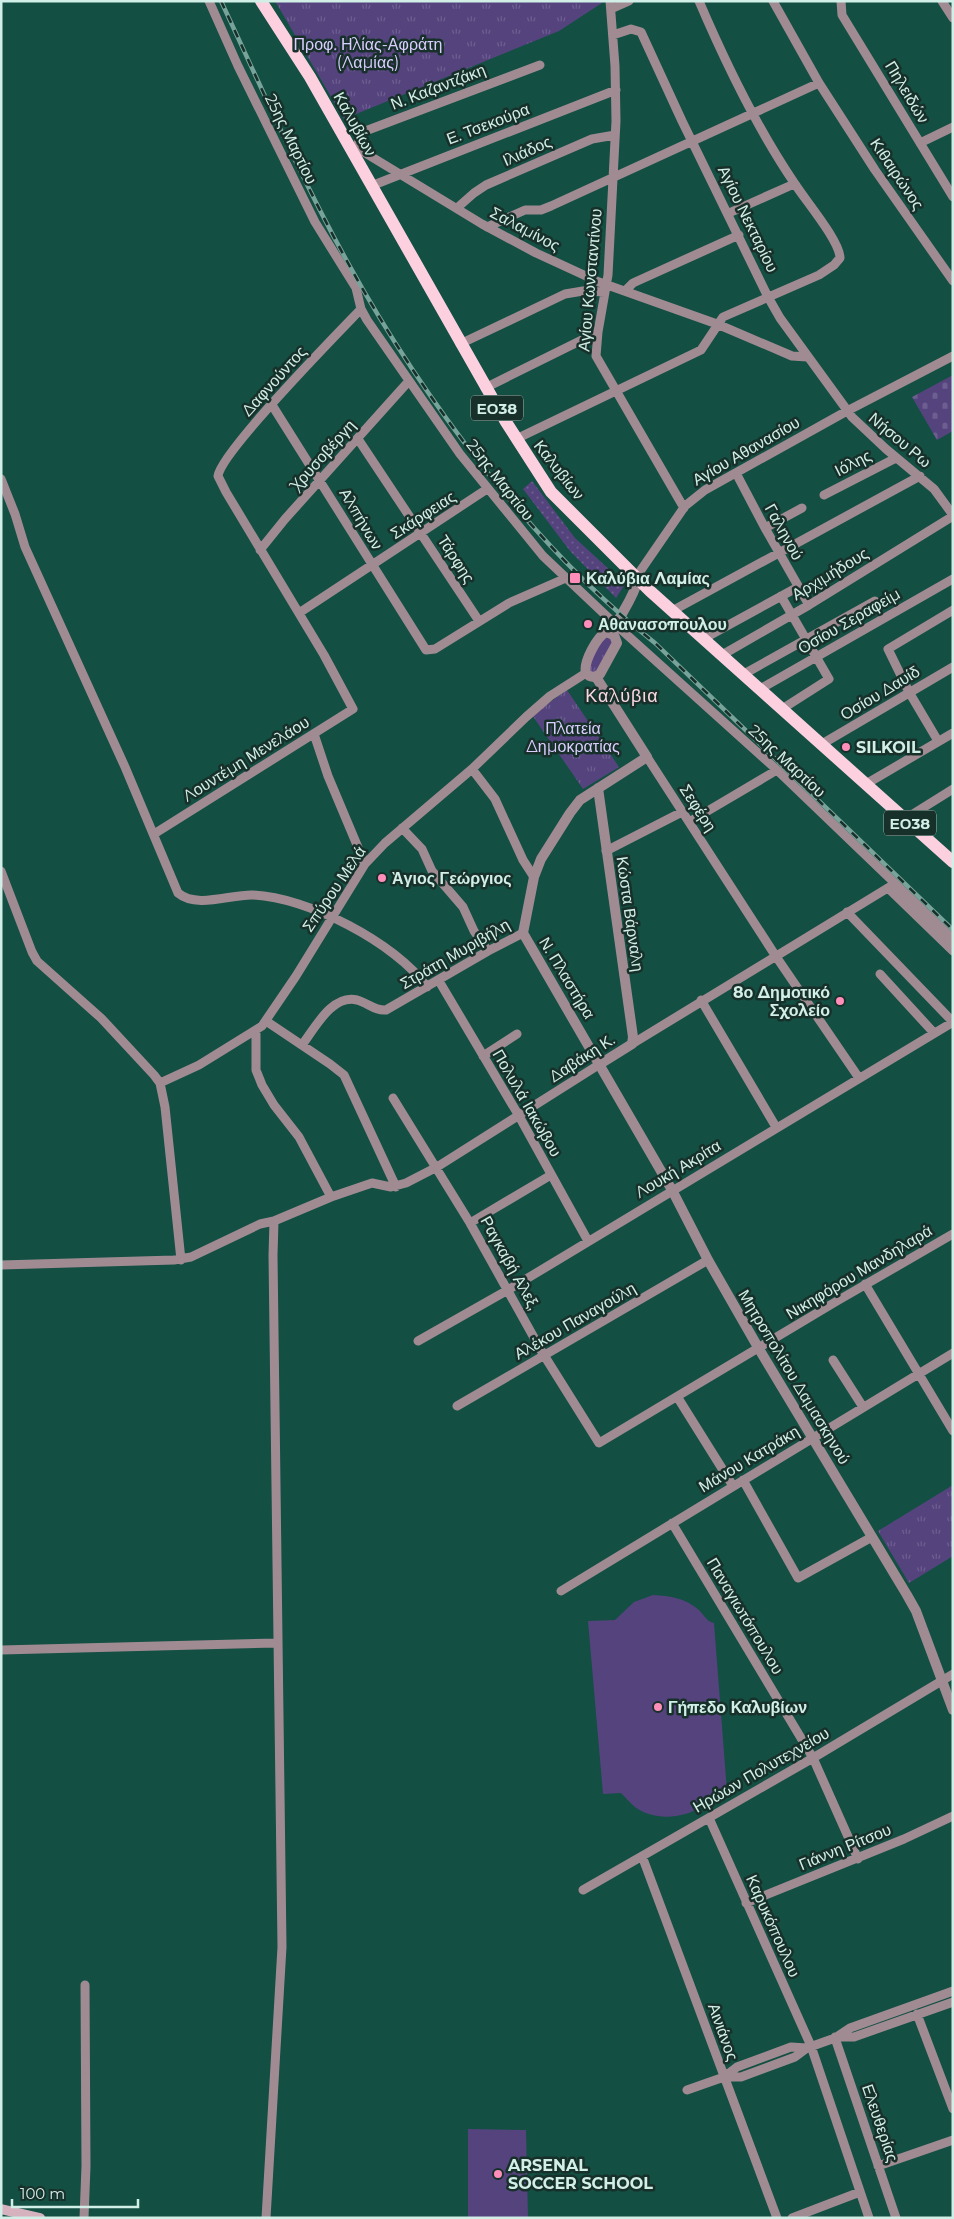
<svg xmlns="http://www.w3.org/2000/svg" width="954" height="2219" font-family="Montserrat,sans-serif">
<style>
.grass{fill:url(#grass-dots)}
.cemetery{fill:url(#cemetery-stones)}
.park{fill:url(#park-tufts)}
.pitch{fill:#55437e}
.lines{fill:none;stroke-linecap:round;stroke-linejoin:round}
.minor{stroke:#a18b92;stroke-width:9}
.tertiary{stroke:#a18b92;stroke-width:10}
.secondary{stroke:#d5b2be;stroke-width:10}
.primary{stroke:#fdd0df;stroke-width:12}
.rail-casing{stroke:#78a39a;stroke-width:4.5}
.rail{stroke:#18302a;stroke-width:2.5;stroke-dasharray:8;stroke-linecap:butt}
.poi-dot{fill:#ff8eba;stroke:#18302a;stroke-width:2}
.labels{text-anchor:middle;dominant-baseline:central;stroke-width:5;stroke-linejoin:round;paint-order:stroke}
.shield{fill:#18302a;stroke:#9ab6ae;stroke-width:1}
.shield-label{font-size:15px;font-weight:bold;fill:#d2efe7}
.park-label{font-size:16px;fill:#daceff;stroke:#18302a}
.street-label{font-size:16px;fill:#d2efe7;stroke:#18302a}
.poi-label{font-size:16px;font-weight:bold;fill:#d2efe7;stroke:#18302a;text-anchor:start}
.neighbourhood-label{font-size:18px;letter-spacing:1px;fill:#fad8e3;stroke:#18302a}
</style>
<defs>
<pattern id="grass-dots" width="8" height="8" patternUnits="userSpaceOnUse" patternTransform="scale(1.25)"><rect width="8" height="8" fill="#55437e"/><path d="M2 2h.1M6 6h.1" fill="none" stroke="#6d5e90" stroke-width="1.8" stroke-linecap="round"/></pattern>
<pattern id="cemetery-stones" width="16" height="16" patternUnits="userSpaceOnUse" patternTransform="scale(1.25)"><rect width="16" height="16" fill="#55437e"/><path d="M2 7V4a2 2 0 0 1 4 0v3zM10 15v-3a2 2 0 0 1 4 0v3z" fill="#6d5e90"/></pattern>
<pattern id="park-tufts" width="24" height="20" patternUnits="userSpaceOnUse" patternTransform="scale(1.25)"><rect width="24" height="20" fill="#55437e"/><path d="M3 7l-1-3M5 7V3M7 7l1-3M15 17l-1-3M17 17v-4M19 17l1-3" fill="none" stroke="#6d5e90"/></pattern>
</defs>
<rect width="100%" height="100%" fill="#134f43"/>
<path class="grass" d="M532 481 575 538 625 584 616 598 570 551 523 489Z"/>
<path class="cemetery" d="M953 375V431L937 440 912 397Z"/>
<path class="park" d="M275 1H605L559 31 344 119Z
M605 635 615 640 594 675 587 666Z
M567 690 619 767 583 789 532 715Z
M953 1485V1556L909 1583 878 1531Z"/>
<path class="pitch" d="M653 1595C671 1596 685 1598 699 1610 704 1615 707 1622 714 1623L727 1791 716 1792C711 1796 707 1802 702 1806 684 1819 653 1821 635 1807 630 1803 625 1797 621 1793L603 1794 588 1621 615 1620 634 1602Z
M468 2129 526 2130 528 2218H468Z"/>
<g class="lines">
<path class="minor" d="M209 1 238 66 315 222 356 288 361 309 367 320 460 454 543 556 616 625 777 770 953 939
M610 1 615 66 616 121 608 275 598 332 596 356 684 508
M773 1 819 83 875 170 953 281
M841 1 842 15 953 197
M942 1 953 18
M611 9 629 1
M613 35 631 29 641 32 682 121 768 297 780 318 852 417 886 449 934 489 953 515
M920 143 953 127
M357 148 360 136 368 130 540 65
M352 152 357 148 482 224 536 253 599 282 717 324 792 356 807 357
M371 186 616 90
M457 208 474 193 486 185 592 139 615 135
M729 213 794 184
M487 227 525 210H541L551 206 819 83
M625 291 633 283 739 235
M460 344 565 294 583 291 605 292
M485 388 598 332
M272 405 426 650 435 649 509 603 566 578
M358 439 479 621
M516 439 701 350 723 317 819 275 834 265 840 258C840 241 805 200 795 184 756 127 726 64 699 1
M736 473 765 528 809 605
M1 479 15 514 25 547 125 767 178 893C197 909 231 894 253 895 307 897 396 943 427 987
M824 495 896 458
M765 528 802 508
M260 550 285 519 408 382
M638 579 641 570 685 506 705 490 847 411 953 356
M781 596 829 679 782 709
M672 611 920 476
M299 613 487 489
M703 639 798 587
M722 655 809 605 953 516
M744 674 875 601
M760 689 953 579
M314 734 328 776 365 864
M938 741 909 692 888 649 953 610
M822 744 953 667
M647 757 775 955 859 1078
M472 769 495 799 523 860 534 877
M866 784 953 733
M905 819 953 789
M689 822 777 770
M402 828 422 849 432 871 463 907 474 931 488 951
M154 834 353 709 324 655 226 492 218 476C221 452 338 333 361 309
M606 851 682 812
M1 871 32 952 37 961 101 1018 154 1075 160 1083 165 1107 181 1260
M888 888 953 951
M847 912 953 1022
M880 974 934 1033
M439 981 519 1116 588 1241
M701 1000 776 1127
M266 1021 330 1064 344 1075 396 1187
M256 1031V1070L262 1085 274 1105 299 1137 331 1197
M632 1044 891 886 893 883
M302 1045C315 1028 332 994 357 1000 368 1003 375 1011 386 1010L488 951 523 933
M483 1056 517 1034
M160 1083 199 1065 262 1026 296 976 365 864 385 843 472 769 526 717 550 696 586 673
M393 1098 470 1223 542 1352 599 1443 837 1301 953 1234
M470 1223 551 1175
M1 1265 174 1260 191 1257 260 1224 274 1221 331 1197 372 1183 391 1187 406 1183 437 1167 600 1064
M865 1284 953 1431
M418 1341 508 1290 953 1022
M833 1360 863 1407
M678 1398 733 1486
M457 1406 708 1260
M743 1480 798 1578 872 1537
M672 1523 813 1758 858 1859
M561 1591 953 1353
M1 1650 277 1643
M709 1818 811 2046 869 2218
M642 1856 777 2218
M583 1890 813 1758 953 1674
M746 1903 904 1839 953 1816
M917 2014 953 2109
M835 2037H854L953 2002
M835 2038 896 2218
M724 2077 737 2067 791 2047 807 2048
M687 2090 724 2077H741L795 2057 807 2048 835 2038 850 2028 953 1991
M878 2166 953 2140
M84 2218 86 2166 85 1985
M266 2218 282 1947 273 1255 274 1221
M792 2218 860 2192"/>
<path class="tertiary" d="M606 632 614 635 617 643 600 674C595 678 590 678 586 673 583 662 597 637 606 632Z
M612 633C620 614 634 598 638 579
M596 677 647 757 580 800 570 813 541 859 534 877 523 933 672 1190 708 1260 759 1349 907 1595 916 1611 953 1710
M598 788 633 1037 632 1044 600 1064"/>
<path class="secondary" d="M1 2209 40 2218"/>
<path class="primary" d="M261 1 310 77 506 422 551 492 650 591 953 862"/>
<defs>
<path id="rail" d="M221 1C262 89 301 178 348 263 423 399 533 547 655 643L953 930"/>
</defs>
<use href="#rail" class="rail-casing"/>
<use href="#rail" class="rail"/>
</g>
<g class="poi-dot">
<rect x="569" y="572" width="12" height="12" rx="2.5"/>
<circle cx="588" cy="624" r="5"/>
<circle cx="846" cy="747" r="5"/>
<circle cx="382" cy="878" r="5"/>
<circle cx="840" cy="1001" r="5"/>
<circle cx="658" cy="1707" r="5"/>
<circle cx="498" cy="2174" r="5"/>
</g>
<g class="labels">
<g class="shield">
<rect x="471" y="395.5" width="52" height="25" rx="4"/>
<rect x="884" y="810.5" width="52" height="25" rx="4"/>
</g>
<g class="shield-label">
<text x="497" y="408">ΕΟ38</text>
<text x="910" y="823">ΕΟ38</text>
</g>
<g class="park-label">
<text x="368" y="44">Προφ. Ηλίας-Αφράτη<tspan x="368" dy="18">(Λαμίας)</tspan></text>
<text x="573" y="728">Πλατεία<tspan x="573" dy="18">Δημοκρατίας</tspan></text>
</g>
<g class="street-label">
<text transform="translate(438 87) rotate(-21)">Ν. Καζαντζάκη</text>
<text transform="translate(907 92) rotate(59)">Πηλειδών</text>
<text transform="translate(355 124) rotate(61)">Καλυβίων</text>
<text transform="translate(488 124) rotate(-21)">Ε. Τσεκούρα</text>
<text transform="translate(291 139) rotate(64)">25ης Μαρτίου</text>
<text transform="translate(527 151) rotate(-24)">Ιλιάδος</text>
<text transform="translate(897 174) rotate(56)">Κιθαιρώνος</text>
<text transform="translate(748 219) rotate(64)">Αγίου Νεκταρίου</text>
<text transform="translate(525 229) rotate(28)">Σαλαμίνος</text>
<text transform="translate(590 280) rotate(-85)">Αγίου Κωνσταντίνου</text>
<text transform="translate(274 381) rotate(-48)">Δαφνούντος</text>
<text transform="translate(900 440) rotate(40)">Νήσου Ρω</text>
<text transform="translate(746 451) rotate(-30)">Αγίου Αθανασίου</text>
<text transform="translate(323 455) rotate(-48)">Χρυσοβέργη</text>
<text transform="translate(853 463) rotate(-27)">Ιόλης</text>
<text transform="translate(559 470) rotate(52)">Καλυβίων</text>
<text transform="translate(500 480) rotate(52)">25ης Μαρτίου</text>
<text transform="translate(423 515) rotate(-33)">Σκάρφειας</text>
<text transform="translate(361 519) rotate(59)">Αλπήνων</text>
<text transform="translate(784 532) rotate(61)">Γαληνού</text>
<text transform="translate(456 559) rotate(57)">Τάρφης</text>
<text transform="translate(830 574) rotate(-31)">Αρχιμήδους</text>
<text transform="translate(849 621) rotate(-30)">Οσίου Σεραφείμ</text>
<text transform="translate(880 693) rotate(-31)">Οσίου Δαυίδ</text>
<text transform="translate(246 759) rotate(-32)">Λουντέμη Μενελάου</text>
<text transform="translate(787 761) rotate(43)">25ης Μαρτίου</text>
<text transform="translate(698 808) rotate(57)">Σεφέρη</text>
<text transform="translate(334 889) rotate(-56)">Σπύρου Μελά</text>
<text transform="translate(630 914) rotate(82)">Κώστα Βάρναλη</text>
<text transform="translate(455 954) rotate(-30)">Στράτη Μυριβήλη</text>
<text transform="translate(567 978) rotate(59)">Ν. Πλαστήρα</text>
<text transform="translate(582 1058) rotate(-33)">Δαβάκη Κ.</text>
<text transform="translate(527 1103) rotate(60)">Πολυλά Ιακώβου</text>
<text transform="translate(678 1169) rotate(-31)">Λουκή Ακρίτα</text>
<text transform="translate(510 1263) rotate(61)">Ραγκαβή Αλεξ,</text>
<text transform="translate(859 1272) rotate(-31)">Νικηφόρου Μανδηλαρά</text>
<text transform="translate(575 1321) rotate(-30)">Αλέκου Παναγούλη</text>
<text transform="translate(794 1377) rotate(59)">Μητροπολίτου Δαμασκηνού</text>
<text transform="translate(749 1459) rotate(-31)">Μάνου Κατράκη</text>
<text transform="translate(745 1616) rotate(59)">Παναγιωτόπουλου</text>
<text transform="translate(761 1770) rotate(-30)">Ηρώων Πολυτεχνείου</text>
<text transform="translate(845 1847) rotate(-22)">Γιάννη Ρίτσου</text>
<text transform="translate(773 1926) rotate(66)">Καρυκόπουλου</text>
<text transform="translate(723 2032) rotate(70)">Αινιάνος</text>
<text transform="translate(880 2123) rotate(71)">Ελευθερίας</text>
</g>
<g class="poi-label">
<text x="586" y="578">Καλύβια Λαμίας</text>
<text x="598" y="624">Αθανασοπουλου</text>
<text x="856" y="747">SILKOIL</text>
<text x="392" y="878">Ὰγιος Γεώργιος</text>
<text x="830" y="992" text-anchor="end">8ο Δημοτικό<tspan x="830" dy="18">Σχολείο</tspan></text>
<text x="668" y="1707">Γήπεδο Καλυβίων</text>
<text x="508" y="2165">ARSENAL<tspan x="508" dy="18">SOCCER SCHOOL</tspan></text>
</g>
<g class="neighbourhood-label">
<text x="622" y="696">Καλύβια</text>
</g>
</g>
<rect width="954" height="2219" fill="none" stroke="#d2efe7" stroke-width="5"/>
<path d="M12 2199v8h126v-8" fill="none" stroke="#d2efe7" stroke-width="2.5"/>
<text x="20" y="2199" font-size="15" fill="#d2efe7" stroke="#18302a" stroke-width="4" paint-order="stroke">100 m</text>
</svg>
